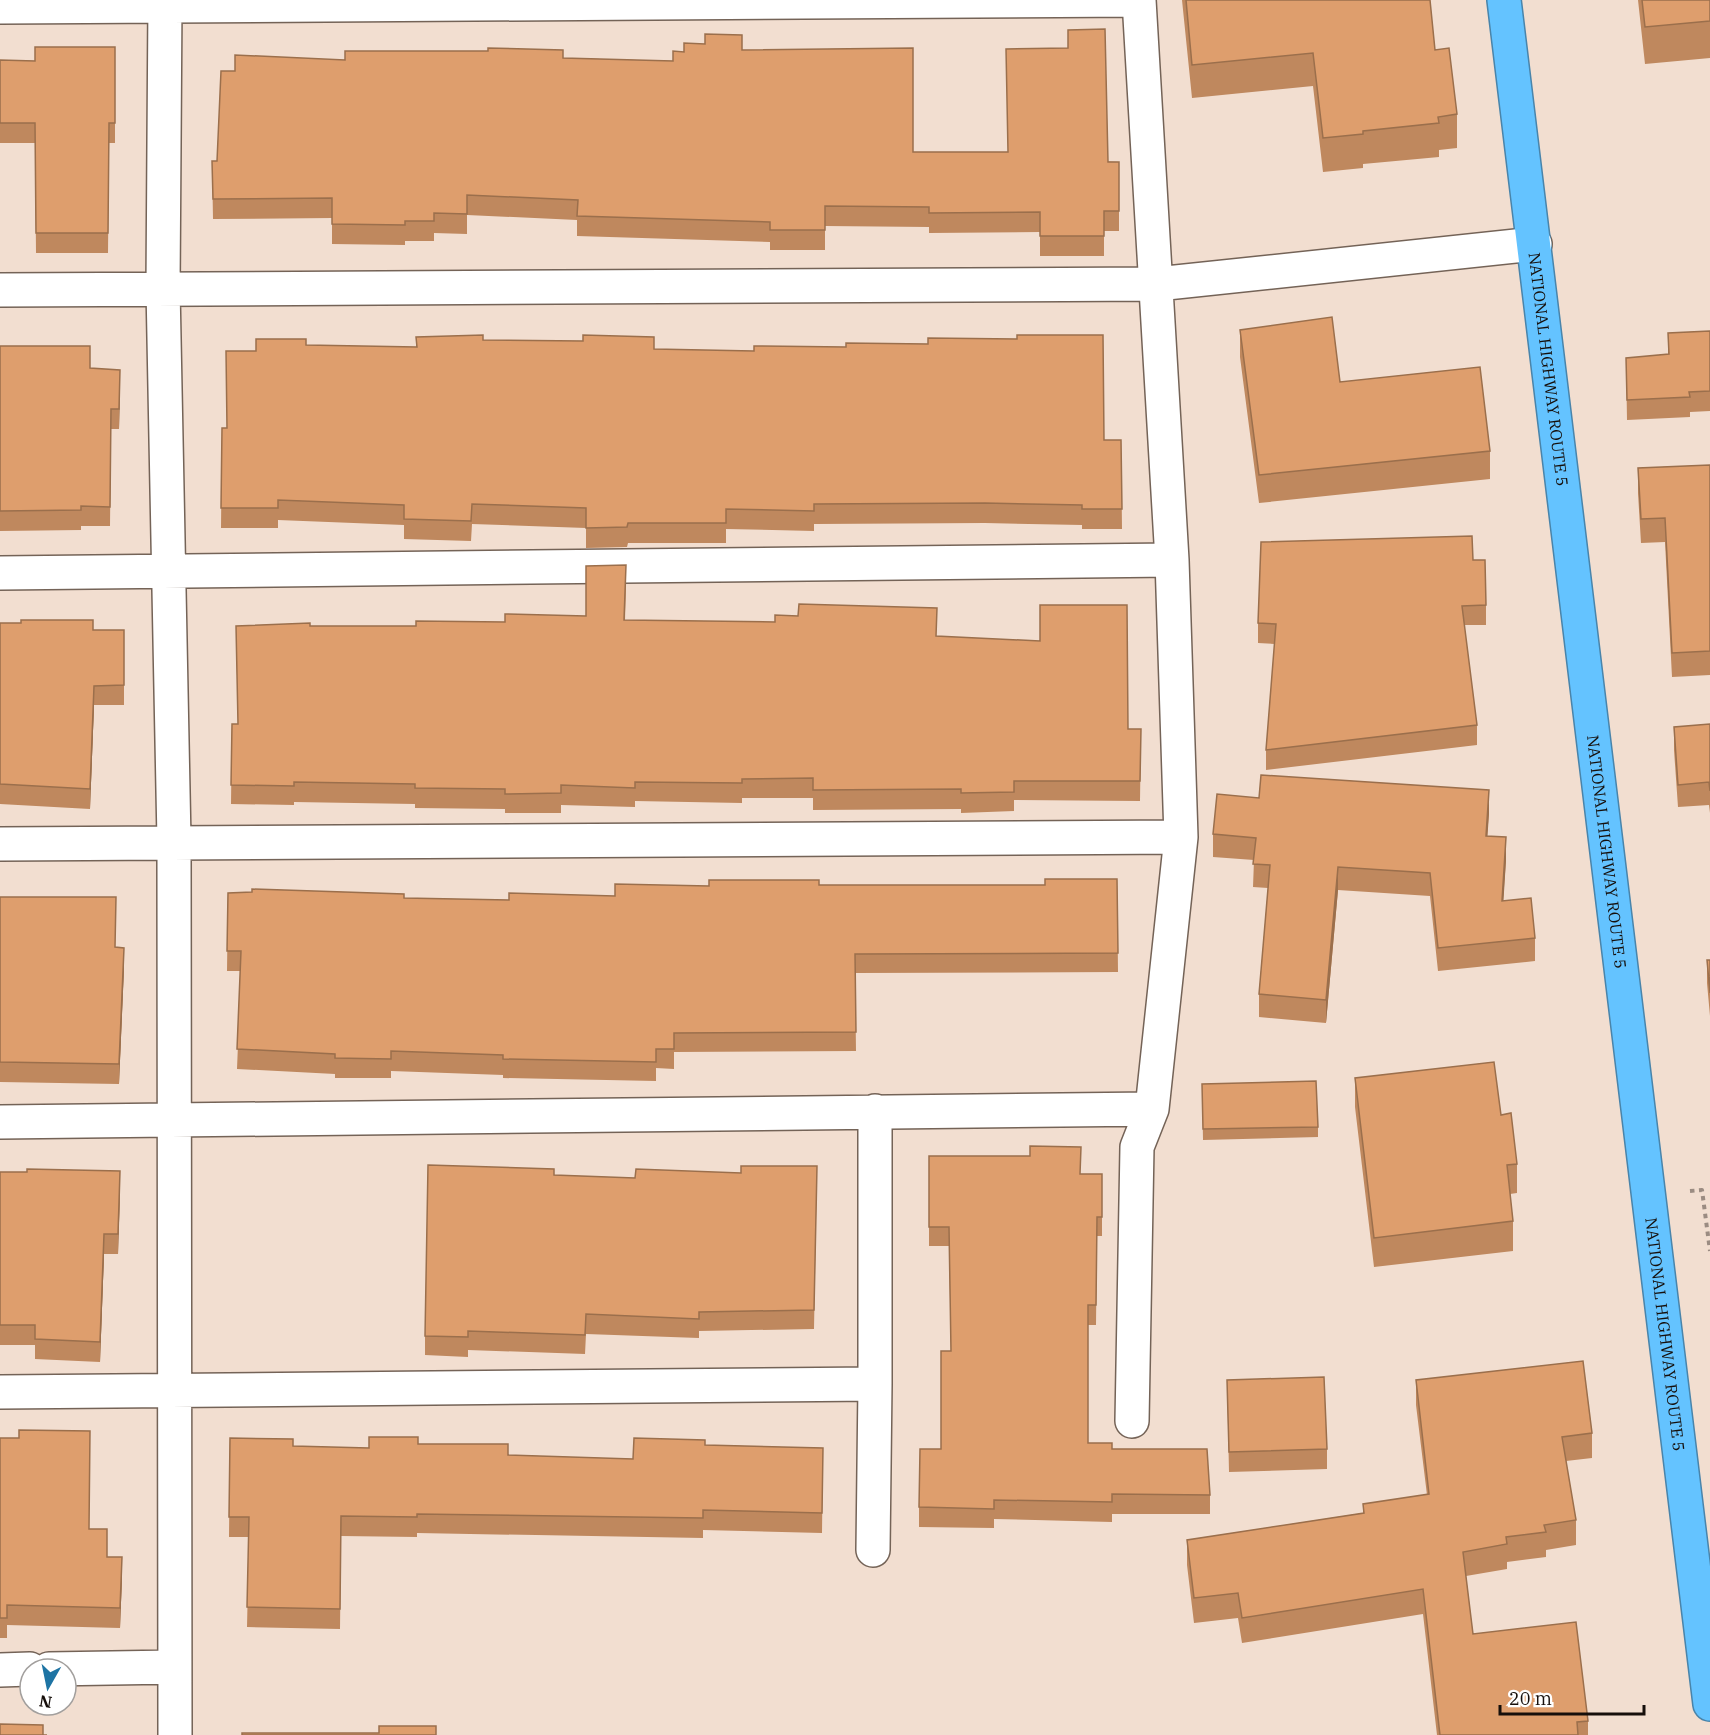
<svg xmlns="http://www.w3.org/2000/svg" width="1710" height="1735" font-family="'IBM Plex Serif',serif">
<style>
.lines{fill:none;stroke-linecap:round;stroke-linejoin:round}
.minor-casing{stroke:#746357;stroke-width:36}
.highway-casing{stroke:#4984aa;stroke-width:36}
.path{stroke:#9b8c82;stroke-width:4;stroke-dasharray:4.5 4.5;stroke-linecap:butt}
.minor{stroke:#fff;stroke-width:33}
.highway{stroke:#64c3ff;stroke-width:33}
.wall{fill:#bf885e}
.shaded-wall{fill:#9b6f4c}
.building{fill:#de9e6d;stroke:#9b6f4c;stroke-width:1.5}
.labels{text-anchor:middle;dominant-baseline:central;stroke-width:4.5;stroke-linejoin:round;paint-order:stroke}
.street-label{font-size:16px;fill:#160f0b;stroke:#fff}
</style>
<rect width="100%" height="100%" fill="#f2ded0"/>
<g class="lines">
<defs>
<path id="minor" d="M165 0 163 288 174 841 175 1735
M0 7 1139 0 1172 560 1181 837 1152 1109 1137 1147 1132 1421
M0 290 1157 284 1535 244
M0 573 1172 560
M0 844 1181 837
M0 1122 1152 1109
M0 1392 875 1384V1111
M873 1550 875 1384
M49 1669 174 1667
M0 1670 30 1669"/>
<g id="highway">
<path id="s1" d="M1504 0 1710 1704"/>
</g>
</defs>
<use href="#minor" class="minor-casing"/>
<use href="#highway" class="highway-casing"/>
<path class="path" d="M1690 1191 1702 1190 1710 1251"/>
<use href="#minor" class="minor"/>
<use href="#highway" class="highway"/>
</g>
<path class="wall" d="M1182 0H1430L1435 50 1457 114V148L1439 150V157L1363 164V168L1323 172 1313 86 1192 98Z
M1638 0H1710V58L1645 64Z
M115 47V143H109L108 253H36L35 143H0V60L35 61Z
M742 50 913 152 1119 162V231H1104V256H1040V232L929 233V227L825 226V250H770V242L577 236V220L467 215V234L434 233V241H405V245L332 244V218L213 219 212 161H217L235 71 345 60 563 58 673 61 684 52Z
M1240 330 1340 382 1490 451V479L1259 503 1240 357Z
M1710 331V411L1690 412V417L1627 420 1626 358 1668 355V333Z
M416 337 654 349 1104 440H1121L1122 529H1082V525L985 523 814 524V531L726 529V543H628L627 547 586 548V528L472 524 471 541 404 539V525L278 520V528H221L222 428H227L256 351 416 347Z
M0 346 90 368 120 389 119 429H111L110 526H81V530L0 531Z
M1710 465V675L1672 677 1665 542 1641 543 1638 493V468Z
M1473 560 1486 605V625H1464L1477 725V745L1266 770V750L1275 644 1258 643V623Z
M626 585 625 620 936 636 1128 729H1141L1140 801 1014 800V811L961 813V809L813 810V798H742V803L635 801V807L561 805V813H505V809L415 808V804L294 802V805L231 804 232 724H238L236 626H416L505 622 586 616Z
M0 623 93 630H124V705H94L90 809 0 804Z
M1710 724V813L1709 805 1678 807 1674 750V727Z
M1259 798 1489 813 1487 836 1506 860 1503 901 1535 938V961L1438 971 1430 896 1338 890 1326 1023 1259 1017V994L1268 888 1253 887 1254 860 1213 857V834Z
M1117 879 1118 972 855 973 856 1051 674 1052V1069L656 1068V1081L503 1078V1075L391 1071V1078H335V1074L237 1069 241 971H227L228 893 404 898 509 900 615 896 709 886 819 885H1045Z
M0 897 115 947 124 968 119 1084 0 1082Z
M1707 960H1710V1016L1707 983Z
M1355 1078 1501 1115 1517 1164V1193L1510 1194 1513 1221V1251L1374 1267 1355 1107Z
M1202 1084 1318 1127V1137L1203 1140Z
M929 1156H1030L1081 1174H1102V1236H1097L1096 1325H1088V1443L1112 1449 1210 1495V1514H1112V1522L994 1519V1528L919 1527V1507L941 1449 951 1351 949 1246H929Z
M817 1166 814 1329 699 1331V1338L586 1334 585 1354 468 1350V1357L425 1355V1336L554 1175 635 1178 741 1173Z
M0 1172 120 1191 118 1254H104L100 1362 35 1359V1345H0Z
M1227 1380 1327 1449V1469L1229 1472Z
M1416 1380 1592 1433V1458L1566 1461 1576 1520V1545L1546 1550V1557L1507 1562V1569L1466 1576 1473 1634 1588 1721V1735H1437L1423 1614 1242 1643 1238 1618 1194 1623 1187 1565V1540L1363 1513V1504L1427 1495 1416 1405Z
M0 1438 89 1529 107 1557 122 1577 120 1628 7 1625V1638H0Z
M230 1438 293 1446 369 1448 418 1444 508 1455 633 1459 705 1445 823 1448 822 1533 703 1530V1538L417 1533V1537L341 1536 340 1629 247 1627 249 1537H229Z"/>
<path class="shaded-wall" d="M120 370V389L119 429V409Z
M94 686V705L90 809V789Z
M1489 790V813L1486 859V836Z
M1506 837V860L1502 924V901Z
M1338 867V890L1326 1023V1000Z
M124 948V968L119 1084V1064Z
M120 1171V1191L118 1254V1234Z
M104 1234V1254L100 1362V1342Z
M122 1557V1577L120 1628V1608Z"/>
<path class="building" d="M1186 0H1430L1435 50 1449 48 1457 114 1438 117 1439 123 1363 131V134L1323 138 1313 53 1192 65Z
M1642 0H1710V21L1645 27Z
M1105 29 1108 162H1119V211H1104V236H1040V212L929 213V207L825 206V230H770V222L577 216 578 200 467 195V214L434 213V221H405V225L332 224V198L213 199 212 161H217L221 71H235V55L345 60V51H488V48L563 50V58L673 61V51L684 52V43L705 44V34L742 35V50L913 48V152H1008L1006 49 1068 48V30Z
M35 47H115V123H109L108 233H36L35 123H0V60L35 61Z
M1332 317 1340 382 1480 367 1490 451 1259 475 1240 330Z
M1710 331V391L1689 392 1690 397 1627 400 1626 358 1669 354 1668 333Z
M483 335V340L583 341V335L654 337V349L754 351V346L846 347V343L928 344V338L1017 339V335H1103L1104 440H1121L1122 509H1082V505L985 503 814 504V511L726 509V523H628L627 527 586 528V508L472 504 471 521 404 519V505L278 500V508H221L222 428H227L226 351H256V339H306V345L417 347 416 337Z
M0 346H90V368L120 370 119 409H111L110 507 81 506V510L0 511Z
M1710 465V651L1672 653 1665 518 1641 519 1638 468Z
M1472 536 1473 560H1485L1486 605 1462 606 1477 725 1266 750 1276 624 1258 623 1261 542Z
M626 565 624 620 775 622V615L798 616 799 604 937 608 936 636 1040 641V605H1127L1128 729H1141L1140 781H1014V792L961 793V789L813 790V778L742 779V783L635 782V788L561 785V793L505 794V789L415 788V784L294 782V786L231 785 232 724H238L236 626 310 623V626H416V621L505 622V614L586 616V566Z
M21 620H93V630H124V685L94 686 90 789 0 784V623H21Z
M1710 724V791L1709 782 1678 785 1674 727Z
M1261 775 1489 790 1486 836 1506 837 1502 901 1531 898 1535 938 1438 948 1430 873 1338 867 1326 1000 1259 994 1270 865 1253 864 1256 838 1213 834 1217 794 1259 798Z
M1045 879H1117L1118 953 855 954 856 1032 674 1033V1049H656V1062L503 1059V1055L391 1051V1059L335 1058V1054L237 1049 241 951H227L228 893 252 892V889L404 894V898L509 900V893L615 896V884L709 886V880H819V885H1045Z
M0 897H116L115 947 124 948 119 1064 0 1062Z
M1707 960H1710V993Z
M1494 1062 1501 1115 1511 1113 1517 1164 1507 1165 1513 1221 1374 1238 1355 1078Z
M1316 1081 1318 1127 1203 1129 1202 1084Z
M1030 1146 1081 1147 1080 1174H1102V1217H1097L1096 1305H1088V1443H1112V1449H1207L1210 1495 1112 1494V1502L994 1500V1509L919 1507 920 1449H941V1351H951L949 1227H929V1156H1030Z
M428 1165 554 1169V1175L635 1178 636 1169 741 1173V1166H817L814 1310 699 1312V1319L586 1314 585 1335 468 1331V1337L425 1336Z
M27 1169 120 1171 118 1234H104L100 1342 35 1339V1325H0V1172H27Z
M1583 1361 1592 1433 1562 1437 1576 1520 1544 1525 1546 1532 1506 1537 1507 1544 1463 1552 1473 1634 1576 1622 1588 1721 1577 1722 1578 1735H1440L1423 1589 1242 1618 1238 1593 1194 1598 1187 1540 1364 1513 1363 1504 1429 1494 1416 1380Z
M1324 1377 1327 1449 1229 1452 1227 1380Z
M19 1430 90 1431 89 1529H107V1557H122L120 1608 7 1605V1618H0V1438H19Z
M369 1437H418V1444H508V1455L633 1459 634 1438 705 1440V1445L823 1448 822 1513 703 1510V1518L417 1514V1517L341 1516 340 1609 247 1607 249 1517H229L230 1438 293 1439V1446L369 1448Z
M0 1724 43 1725V1735H47H0Z
M379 1726H436V1735H242V1733H379Z"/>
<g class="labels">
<g class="street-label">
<text stroke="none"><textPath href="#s1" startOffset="372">NATIONAL HIGHWAY ROUTE 5</textPath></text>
<text stroke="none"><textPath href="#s1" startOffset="858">NATIONAL HIGHWAY ROUTE 5</textPath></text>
<text stroke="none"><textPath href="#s1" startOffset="1344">NATIONAL HIGHWAY ROUTE 5</textPath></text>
</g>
</g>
<g transform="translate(48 1687) rotate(189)"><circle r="28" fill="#ffffff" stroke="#a29f9d" stroke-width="1.5"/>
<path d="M0-4.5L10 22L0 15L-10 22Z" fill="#1e74a4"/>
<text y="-9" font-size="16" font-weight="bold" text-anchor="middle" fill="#160f0b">N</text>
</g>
<path d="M1500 1705v9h144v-9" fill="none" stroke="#160f0b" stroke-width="3"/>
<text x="1509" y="1705" font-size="18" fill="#160f0b" stroke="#ffffff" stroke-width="4.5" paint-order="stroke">20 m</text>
</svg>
